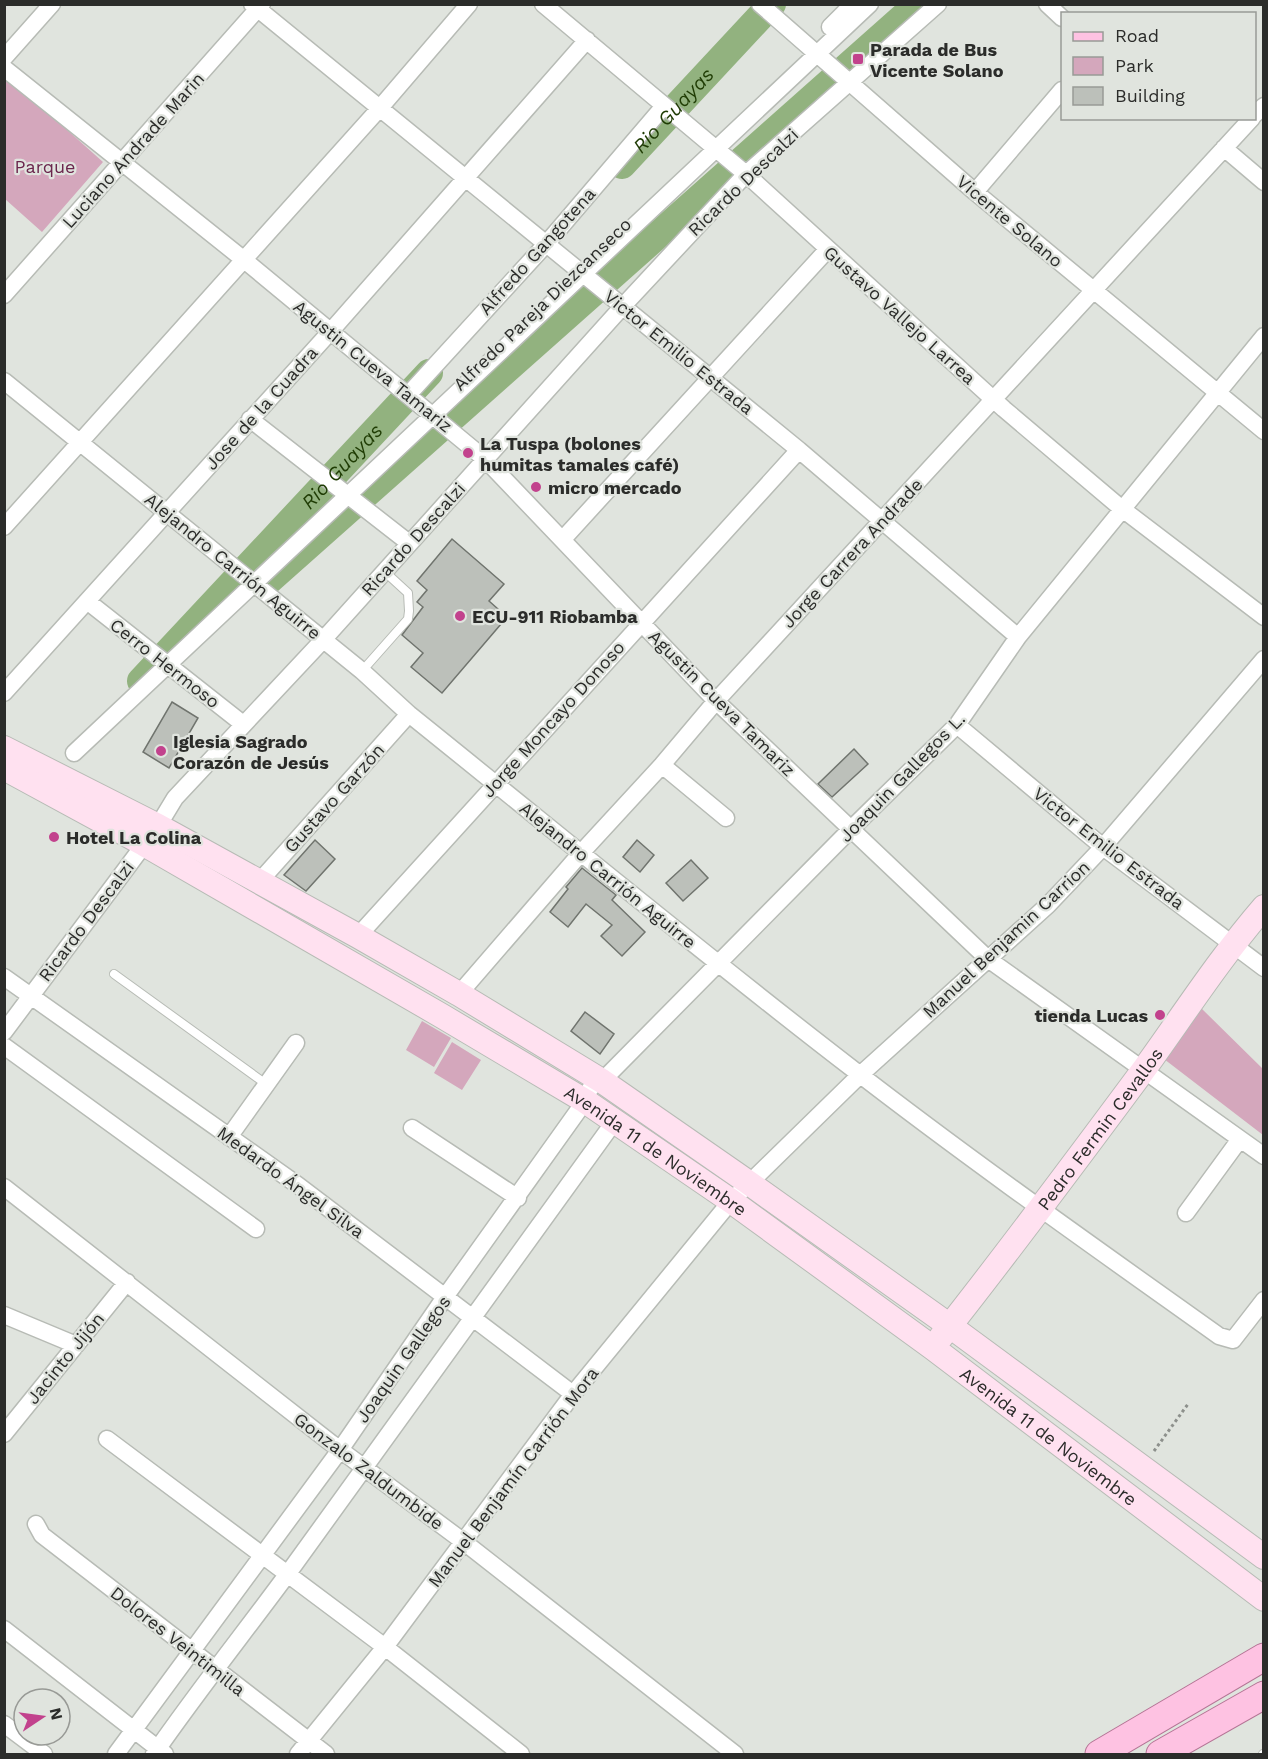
<svg xmlns="http://www.w3.org/2000/svg" width="1268" height="1759" font-family="'Work Sans',sans-serif">
<style>
.green{fill:#d4a7bc}
.lines{fill:none;stroke-linecap:round;stroke-linejoin:round}
.river{stroke:#92b27f;stroke-width:28}
.building{fill:#bcc0ba;stroke:#70746e;stroke-width:1.5}
.lane-casing{stroke:#b7bbb5;stroke-width:10}
.street-casing{stroke:#b7bbb5;stroke-width:19}
.secondary-casing{stroke:#b7bbb5;stroke-width:26}
.primary-casing{stroke:#b47495;stroke-width:29}
.path{stroke:#8d908c;stroke-width:3;stroke-dasharray:3 3;stroke-linecap:butt}
.lane{stroke:#fff;stroke-width:8}
.street{stroke:#fff;stroke-width:16}
.secondary{stroke:#ffe1f0;stroke-width:24}
.primary{stroke:#fec2e2;stroke-width:27}
.poi-dot{fill:#c2428d;stroke:#e0e4de;stroke-width:2}
.labels{text-anchor:middle;dominant-baseline:central;stroke-width:4.5;stroke-linejoin:round;paint-order:stroke}
.poi-label{font-size:18px;font-weight:bold;fill:#2b2c2a;stroke:#e0e4de;text-anchor:start}
.street-label{font-size:18px;fill:#2b2c2a;stroke:#e0e4de}
.park-label{font-size:18px;fill:#6b264d;stroke:#e0e4de}
.water-label{font-size:20px;font-style:italic;fill:#1f3c04;stroke:#e0e4de}
</style>
<rect width="100%" height="100%" fill="#e0e4de"/>
<path class="green" d="M8 77 103 162 42 232 5 199 4 82Z
M1201 1008 1263 1069V1135L1164 1059Z
M422 1021 451 1038 434 1067 406 1050Z
M452 1042 481 1060 462 1090 434 1073Z"/>
<g class="lines">
<g class="river">
<path id="s1" d="M622 165 772 4"/>
<path d="M267 582 918 4"/>
<path id="s2" d="M141 681 429 373"/>
</g>
</g>
<path class="building" d="M452 539 504 584 489 601 507 617 442 693 411 667 423 653 402 635 423 607 417 602 427 590 417 581Z
M172 702 198 718 169 768 143 752Z
M854 749 868 764 832 797 818 784Z
M315 840 335 859 306 891 284 875Z
M637 840 654 855 640 872 623 857Z
M691 860 708 878 683 901 666 883Z
M582 868 616 895 612 900 645 932 622 956 601 936 612 925 586 904 568 927 550 912 568 889 566 887Z
M585 1012 614 1034 600 1054 571 1031Z"/>
<g class="lines">
<defs>
<path id="lane" d="M362 671 408 619 409 611 408 593 384 571
M114 974 266 1084
M1263 1754H1264"/>
<path id="street" d="M252 4 799 450 1018 637
M543 4 746 174 1004 409 1121 508 1264 617
M760 4 975 192 1264 431
M1047 4 1062 18
M830 27 853 4
M4 58 52 4
M4 68 243 259 485 459 716 701 988 959 1264 1156
M1254 115 1264 106
M1224 148 1264 182
M975 192 1062 90
M4 295 262 4
M4 381 362 671 409 714C557 833 703 954 854 1070 973 1162 1097 1249 1219 1336L1233 1340 1264 1300
M408 395 547 243 664 106
M250 419 409 543
M4 527 379 109 469 4
M563 539 828 249
M87 601 243 724
M4 693 330 332 587 40
M957 725 1103 847 1264 968
M74 753 870 4
M662 765 726 818
M259 882 409 714
M358 936 799 450
M4 977 299 1186 573 1394
M459 994 581 853 662 765 716 701 1252 118
M4 1032 158 826 175 798 323 640 623 306 746 174 938 4
M4 1046 256 1229
M412 1128 518 1198
M229 1137 296 1043
M4 1187 331 1443 464 1542 735 1754
M1186 1213 1240 1139
M4 1315 76 1345
M4 1434 127 1282
M107 1439 385 1647 521 1754
M36 1524 42 1535 326 1754
M4 1629 165 1754
M4 1724 44 1754
M116 1754 340 1450 445 1297 585 1101 590 1089 594 1084 602 1081 850 830 957 725 1018 637 1264 336
M154 1754C197 1692 244 1633 289 1572 398 1422 506 1272 614 1122
M298 1754 385 1647 573 1394 731 1201 860 1075 1048 905 1103 847 1264 659"/>
<g id="secondary">
<path d="M4 748 158 826 358 936 459 994 602 1081 749 1183 950 1326 1264 1557"/>
<path id="s3" d="M4 768 144 844 442 1016 585 1101 731 1201 933 1348 1264 1599"/>
<path id="s4" d="M941 1337C1010 1250 1076 1161 1142 1072 1182 1017 1219 959 1264 907"/>
</g>
<path id="primary" d="M1099 1754 1264 1657
M1160 1754 1264 1695"/>
</defs>
<use href="#lane" class="lane-casing"/>
<use href="#street" class="street-casing"/>
<use href="#secondary" class="secondary-casing"/>
<use href="#primary" class="primary-casing"/>
<path class="path" d="M1154 1451 1188 1404"/>
<use href="#lane" class="lane"/>
<use href="#street" class="street"/>
<use href="#secondary" class="secondary"/>
<use href="#primary" class="primary"/>
</g>
<g class="poi-dot">
<rect x="852" y="53" width="12" height="12" rx="3"/>
<circle cx="468" cy="453" r="6"/>
<circle cx="536" cy="487" r="6"/>
<circle cx="460" cy="616" r="6"/>
<circle cx="161" cy="751" r="6"/>
<circle cx="54" cy="837" r="6"/>
<circle cx="1160" cy="1015" r="6"/>
</g>
<g class="labels">
<g class="poi-label">
<text x="870" y="49">Parada de Bus<tspan x="870" dy="21">Vicente Solano</tspan></text>
<text x="480" y="443">La Tuspa (bolones<tspan x="480" dy="21">humitas tamales café)</tspan></text>
<text x="548" y="487">micro mercado</text>
<text x="472" y="616">ECU-911 Riobamba</text>
<text x="173" y="741">Iglesia Sagrado<tspan x="173" dy="21">Corazón de Jesús</tspan></text>
<text x="66" y="837">Hotel La Colina</text>
<text x="1148" y="1015" text-anchor="end">tienda Lucas</text>
</g>
<g class="street-label">
<text transform="translate(133 150) rotate(-48)">Luciano Andrade Marin</text>
<text transform="translate(743 182) rotate(-44)">Ricardo Descalzi</text>
<text transform="translate(1010 221) rotate(40)">Vicente Solano</text>
<text transform="translate(537 251) rotate(-48)">Alfredo Gangotena</text>
<text transform="translate(542 304) rotate(-44)">Alfredo Pareja Diezcanseco</text>
<text transform="translate(900 315) rotate(42)">Gustavo Vallejo Larrea</text>
<text transform="translate(679 352) rotate(39)">Victor Emilio Estrada</text>
<text transform="translate(373 366) rotate(39)">Agustin Cueva Tamariz</text>
<text transform="translate(261 408) rotate(-48)">Jose de la Cuadra</text>
<text transform="translate(413 539) rotate(-48)">Ricardo Descalzi</text>
<text transform="translate(852 553) rotate(-47)">Jorge Carrera Andrade</text>
<text transform="translate(233 566) rotate(39)">Alejandro Carrión Aguirre</text>
<text transform="translate(165 663) rotate(38)">Cerro Hermoso</text>
<text transform="translate(722 703) rotate(45)">Agustin Cueva Tamariz</text>
<text transform="translate(553 719) rotate(-48)">Jorge Moncayo Donoso</text>
<text transform="translate(902 777) rotate(-46)">Joaquin Gallegos L.</text>
<text transform="translate(334 798) rotate(-48)">Gustavo Garzón</text>
<text transform="translate(1109 848) rotate(38)">Victor Emilio Estrada</text>
<text transform="translate(608 875) rotate(39)">Alejandro Carrión Aguirre</text>
<text transform="translate(86 921) rotate(-53)">Ricardo Descalzi</text>
<text transform="translate(1006 939) rotate(-43)">Manuel Benjamin Carrion</text>
<text stroke="none"><textPath href="#s4" startOffset="262">Pedro Fermin Cevallos</textPath></text>
<text stroke="none"><textPath href="#s3" startOffset="756">Avenida 11 de Noviembre</textPath></text>
<text transform="translate(291 1182) rotate(36)">Medardo Ángel Silva</text>
<text transform="translate(65 1358) rotate(-51)">Jacinto Jijón</text>
<text transform="translate(403 1359) rotate(-55)">Joaquin Gallegos</text>
<text stroke="none"><textPath href="#s3" startOffset="1242">Avenida 11 de Noviembre</textPath></text>
<text transform="translate(369 1471) rotate(37)">Gonzalo Zaldumbide</text>
<text transform="translate(513 1477) rotate(-53)">Manuel Benjamín Carrión Mora</text>
<text transform="translate(178 1641) rotate(38)">Dolores Veintimilla</text>
</g>
<g class="park-label">
<text x="45" y="166">Parque</text>
</g>
<g class="water-label">
<text stroke="none"><textPath href="#s1" startOffset="75">Rio Guayas</textPath></text>
<text stroke="none"><textPath href="#s2" startOffset="294">Rio Guayas</textPath></text>
</g>
</g>
<rect width="1268" height="1759" fill="none" stroke="#2b2c2a" stroke-width="12"/>
<rect x="1061" y="12" width="195" height="108" fill="#e0e4de" stroke="#989a96" stroke-width="1.5"/>
<rect x="1073" y="32" width="30" height="9" fill="#fec2e2" stroke="#989a96" stroke-width="1.5"/>
<text x="1115" y="42" font-size="18" fill="#2b2c2a">Road</text>
<rect x="1073" y="57" width="30" height="18" fill="#d4a7bc" stroke="#989a96" stroke-width="1.5"/>
<text x="1115" y="72" font-size="18" fill="#2b2c2a">Park</text>
<rect x="1073" y="87" width="30" height="18" fill="#bcc0ba" stroke="#989a96" stroke-width="1.5"/>
<text x="1115" y="102" font-size="18" fill="#2b2c2a">Building</text>
<g transform="translate(42 1717) rotate(77)"><circle r="28" fill="#e0e4de" stroke="#989a96" stroke-width="1.5"/>
<path d="M0-4.5L10 22L0 15L-10 22Z" fill="#c2428d"/>
<text y="-9" font-size="16" font-weight="bold" text-anchor="middle" fill="#2b2c2a">N</text>
</g>
</svg>
